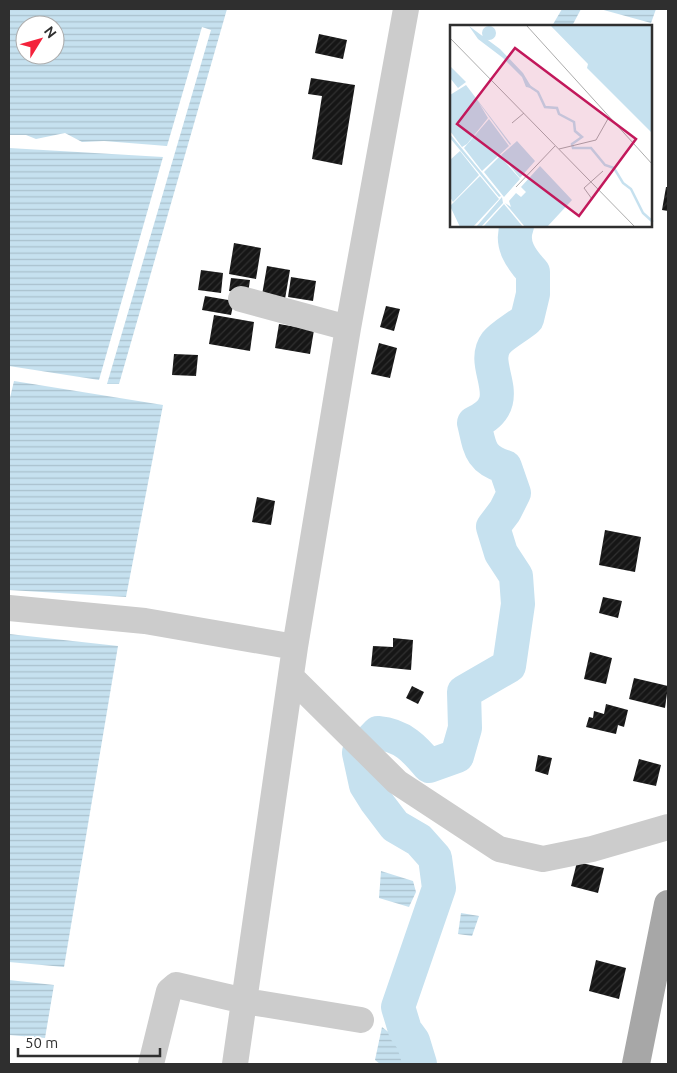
<svg xmlns="http://www.w3.org/2000/svg" width="677" height="1073" font-family="Ubuntu,sans-serif">
<style>
.water{fill:url(#water-rules);fill-rule:evenodd}
.lines{fill:none;stroke-linecap:round;stroke-linejoin:round}
.river{stroke:#c6e1ef;stroke-width:34}
.building{fill:url(#building-hatch)}
.minor{stroke:#ccc;stroke-width:26}
.major{stroke:#a7a7a7;stroke-width:28}
.inset-river{fill:none;stroke:#c6e1ef;stroke-width:2.5}
.inset-road{fill:none;stroke:#acacac;stroke-width:1}
.view{fill:#c2185b;fill-opacity:0.15;stroke:#c2185b;stroke-width:2.5}
.inset-edge{fill:none;stroke:#2f2f2f;stroke-width:2.5}
</style>
<defs>
<pattern id="water-rules" width="6" height="5" patternUnits="userSpaceOnUse" patternTransform="scale(1.25)"><rect width="6" height="5" fill="#c6e1ef"/><path d="M0 2.5h6" fill="none" stroke="#aac1cd"/></pattern>
<pattern id="building-hatch" width="6" height="6" patternUnits="userSpaceOnUse" patternTransform="scale(1.25)"><rect width="6" height="6" fill="#161616"/><path d="M-1 1l2-2M0 6l6-6M5 7l2-2" fill="none" stroke="#303030"/></pattern>
</defs>
<rect width="100%" height="100%" fill="#fff"/>
<path class="water" d="M9 9H227L119 384H107L211 30 202 27 167 146 104 141 82 142 65 133 36 139 26 135H9ZM25 25H55V55H25Z
M562 9H581L572 26H552Z
M600 9H656L651 23Z
M9 148 163 157 99 380 9 366Z
M507 226H523L517 247 521 268 509 248Z
M14 381 163 405 126 597 9 590V402Z
M9 634 118 646 64 967 9 962Z
M381 871 413 881 416 892 409 907 379 898Z
M461 913 479 916 472 936 458 934Z
M9 980 54 985 45 1038 9 1035Z
M382 1027 405 1045 403 1064H380L375 1060Z"/>
<g class="lines">
<path class="river" d="M420 1064 413 1041 405 1030 398 1007 439 888 435 858 419 840 395 826 376 801 366 785 359 753 378 733C402 735 415 749 429 766L457 756 465 728 464 692 509 666 518 604 516 576 501 553 493 527 505 511 514 493 505 467C479 459 480 447 474 423 521 402 478 367 496 343 501 336 519 326 527 319L533 294V272C521 259 510 244 517 226"/>
</g>
<path class="building" d="M319 34 347 40 343 59 315 53Z
M311 78 355 85 342 165 312 159 322 96 308 94Z
M666 187H668V211L662 210Z
M234 243 261 248 256 279 229 274Z
M267 266 290 270 285 299 262 295Z
M201 270 223 273 221 293 198 290Z
M291 277 316 281 313 301 288 297Z
M231 278 250 280 248 293 229 291Z
M205 296 234 301 231 315 202 310Z
M386 306 400 309 394 331 380 327Z
M214 315 254 322 250 351 209 344Z
M279 324 314 330 310 354 275 348Z
M379 343 397 348 390 378 371 374Z
M174 354 198 355 196 376 172 375Z
M257 497 275 501 271 525 252 522Z
M605 530 641 537 635 572 599 565Z
M603 597 622 601 618 618 599 613Z
M393 638 413 640 411 670 371 666 373 646 393 647Z
M590 652 612 658 606 684 584 679Z
M634 678 668 686 665 708 629 699Z
M412 686 424 692 418 704 406 698Z
M606 704 628 710 624 727 618 725 616 734 586 727 589 717 593 718 594 711 604 714Z
M538 755 552 758 548 775 535 771Z
M639 759 661 765 656 786 633 781Z
M577 862 604 868 598 893 571 886Z
M596 960 626 968 619 999 589 991Z"/>
<g class="lines">
<path class="minor" d="M241 299 348 328
M9 608 145 621 295 647
M291 677 397 782 499 849 543 859 592 849 668 827
M151 1064 169 991 176 985 245 1001 361 1020
M235 1064 295 647 348 328 406 9"/>
<path class="major" d="M636 1064 668 904"/>
</g>
<g transform="translate(450 25)">
<rect width="202" height="202" fill="#fff"/>
<path d="M32 8a7 7 0 1 1 14 0a7 7 0 1 1-14 0ZM19 1 50 24 73 48 82 63 76 62 72 52 53 33 28 14ZM101 1H202V108L137 43 138 39ZM0 41 16 57 8 63 0 53ZM16 60 61 119 60 120 29 78 38 93 17 119 12 122 0 106V70ZM39 94 59 121 32 146 14 123ZM0 109 51 171 49 172 0 113ZM67 116 85 136 70 153 51 130ZM10 126 29 150 3 177 0 172V135ZM50 131 70 154 54 172 34 147ZM90 141 122 175 97 202H75L55 178 61 182 59 176 66 168 71 172 76 167 71 162ZM30 151 49 174 23 202H10L0 181ZM52 172 53 178 31 202H26ZM54 179 73 202H33Z" fill="#c6e1ef"/>
<path class="inset-river" d="M76 59 88 67 95 82 107 83 109 89 124 97 125 106 132 112 122 119 123 123H141L155 140 164 143 173 158 181 164 193 188 203 197"/>
<path class="inset-road" d="M77 1 203 140M0 13 185 202M62 98 74 88M109 124 146 115 159 92M66 162 105 121M142 174 134 163 153 146"/>
<path class="view" d="M65 23 186 114 129 191 7 99Z"/>
<rect width="202" height="202" class="inset-edge"/>
</g>
<rect width="677" height="1073" fill="none" stroke="#2f2f2f" stroke-width="20"/>
<g transform="translate(40 40) rotate(53)"><circle r="24" fill="#ffffff" stroke="#acacac"/>
<path d="M0-4L9 19L0 12L-9 19Z" fill="#f4223b"/>
<text y="-8" font-size="14" font-weight="bold" text-anchor="middle" fill="#2f2f2f">N</text>
</g>
<path d="M18 1048v8h142v-8" fill="none" stroke="#2f2f2f" stroke-width="2.5"/>
<text x="25" y="1048" font-size="15" fill="#2f2f2f" stroke="#ffffff" stroke-width="4" paint-order="stroke">50 m</text>
</svg>
